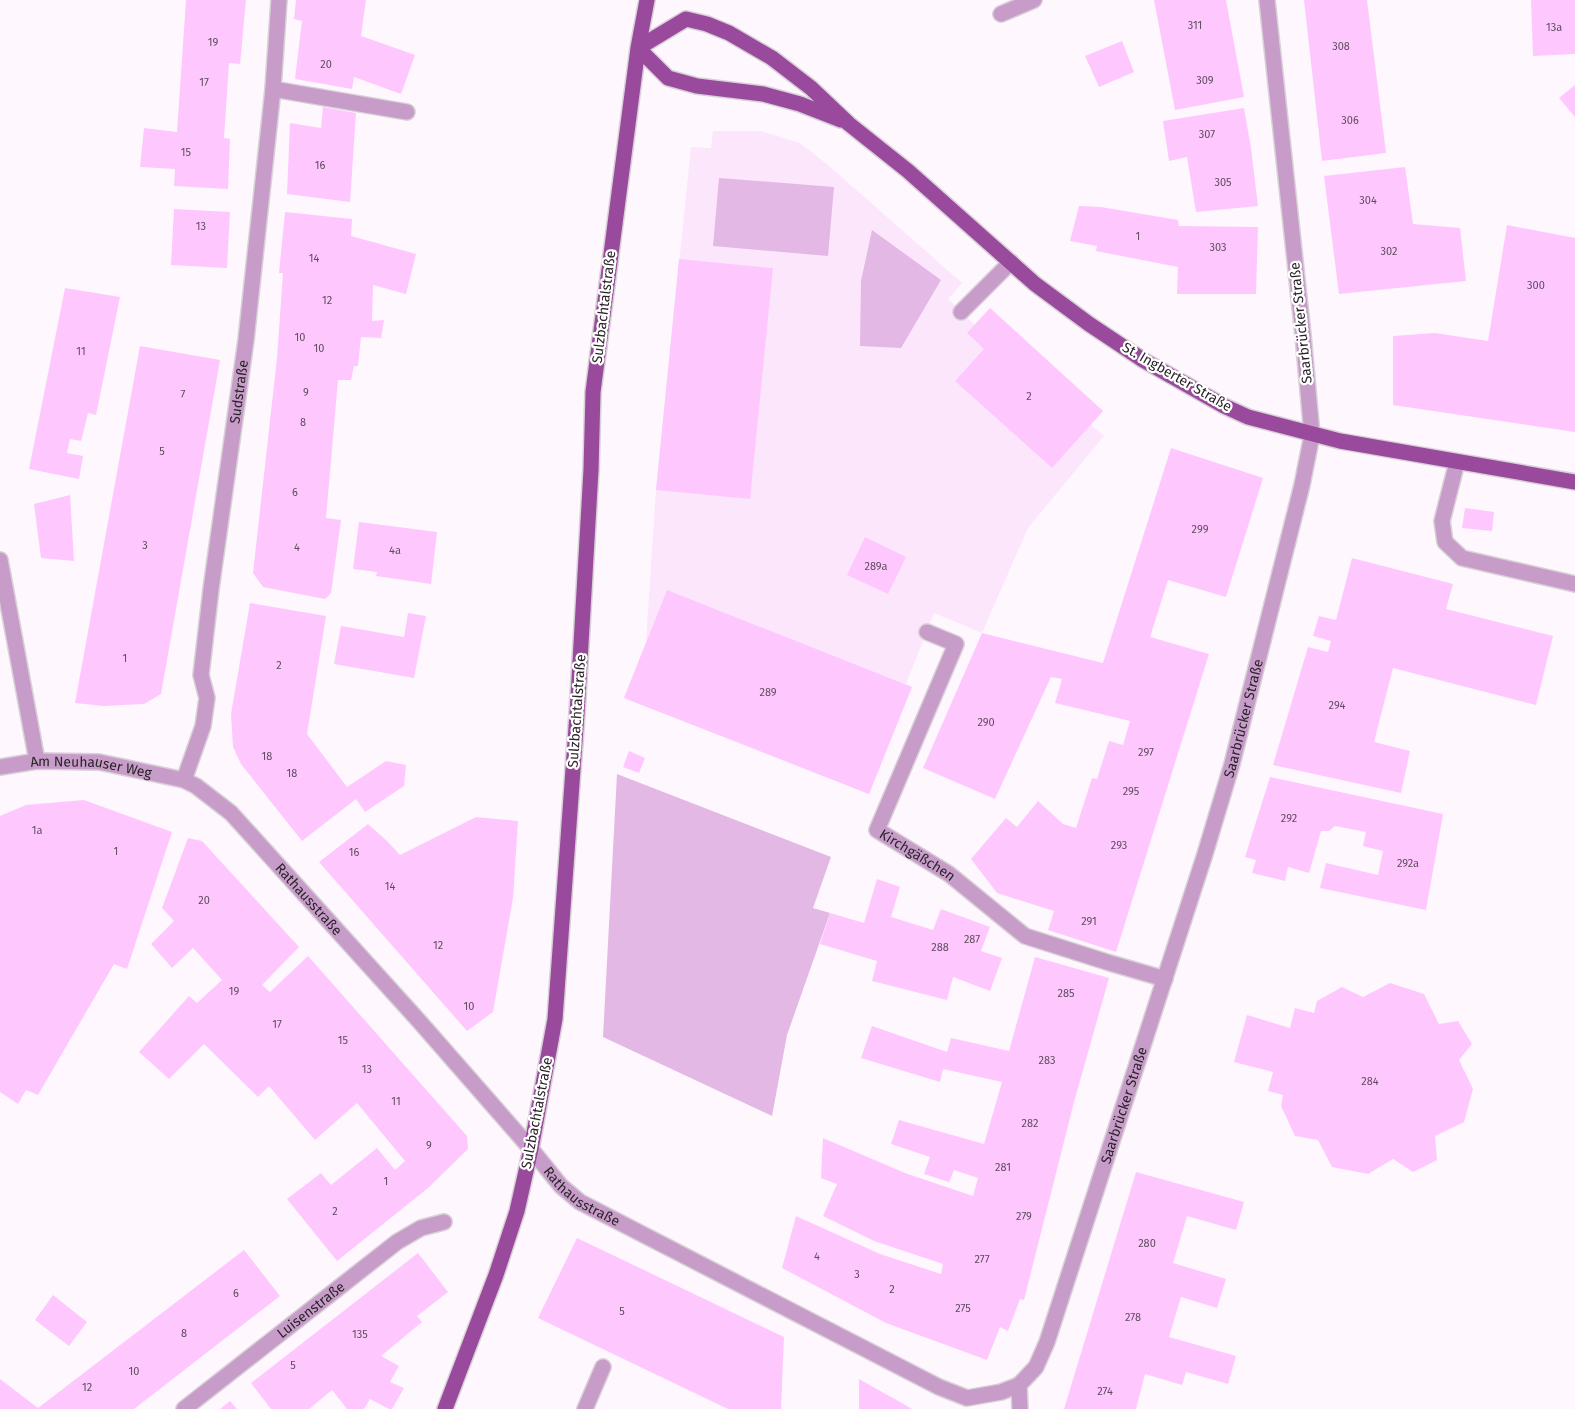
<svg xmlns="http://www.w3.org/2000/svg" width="1575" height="1409" font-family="'Fira Sans',sans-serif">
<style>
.built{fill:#fce6fc}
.green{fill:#e4b8e4}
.building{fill:#fec8ff}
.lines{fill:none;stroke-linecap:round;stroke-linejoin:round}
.minor-casing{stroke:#d8d1d8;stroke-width:18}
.major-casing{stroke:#d8d1d8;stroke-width:18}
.minor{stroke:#c89cc9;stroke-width:15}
.major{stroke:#994a9c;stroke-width:15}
.labels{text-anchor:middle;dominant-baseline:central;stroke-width:4.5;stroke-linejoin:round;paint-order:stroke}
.number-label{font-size:11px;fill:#5f4d5f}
.street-label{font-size:14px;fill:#2a242a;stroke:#fff}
</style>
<rect width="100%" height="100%" fill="#fef7fe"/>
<path class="built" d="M713 131H760L800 143 828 165 962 283 948 299 975 325 990 308 1103 411 1091 425 1104 436 1028 528 982 633 934 613 906 684 912 687 869 794 624 698 646 642 656 490 691 147 711 148Z"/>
<path class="green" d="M719 178 834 187 828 256 713 246Z
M872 230 941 280 901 348 860 346 861 281Z
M617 774 831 857 813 908 830 913 787 1035 772 1116 603 1037Z"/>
<path class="building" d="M186 0H246L240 64 229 63 224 138 230 139 228 189 174 186 175 169 140 167 144 128 177 132Z
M296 0H366L361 36 415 55 401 94 354 77 352 89 295 79 302 21 294 19Z
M1154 0H1226L1244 97 1175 110Z
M1304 0H1367L1386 153 1322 161Z
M1531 0H1575V54L1533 56Z
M1122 41 1134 72 1099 87 1085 56Z
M1575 85V117L1559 98Z
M323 107 356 113 350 202 287 194 290 123 321 128Z
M1244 108 1251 148 1258 206 1196 212 1187 157 1169 161 1163 121Z
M1405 167 1413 224 1460 228 1466 281 1339 294 1324 176Z
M1079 206 1101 207 1178 220 1179 226 1258 227 1256 294H1177L1178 267 1096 251 1097 246 1070 241Z
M174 209 230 212 227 268 171 265Z
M285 212 352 219 351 236 416 254 406 294 373 285 372 321 384 320 381 338 361 337 358 366H354L351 380H338L326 518 341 520 331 593 325 599 263 587 253 573 277 358 283 273H279Z
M1507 225 1575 238V432L1393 405V336L1435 333 1488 341Z
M679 259 773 268 750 499 656 490Z
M65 288 120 297 96 415 88 413 81 441 70 439 67 453 83 456 79 479 29 469Z
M990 308 1103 411 1052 468 955 381 984 349 967 333Z
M140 346 220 360 161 694 144 704 104 706 75 703Z
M1171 448 1263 478 1226 597 1168 580 1150 637 1209 654 1116 952 1048 930 1054 911 997 893 971 859 1006 818 1017 827 1038 801 1063 824 1076 828 1092 778 1097 779 1109 741 1123 745 1130 721 1055 703 1062 679 1051 677 995 799 923 768 982 633 1103 663Z
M70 495 74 561 41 558 34 504Z
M1465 508 1494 512 1492 531 1462 528Z
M359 522 437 532 431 584 376 576 377 572 353 569Z
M865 537 906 557 888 594 847 575Z
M1352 558 1453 584 1446 609 1553 636 1536 705 1393 668 1374 742 1410 751 1401 793 1273 765 1308 647 1328 652 1331 641 1313 636 1319 616 1336 620Z
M667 590 912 687 869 794 624 698Z
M250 603 326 616 307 734 347 787 386 761 406 765 404 786 365 812 356 799 302 841 241 764 233 747 231 714Z
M408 613 426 616 414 678 334 664 341 626 404 637Z
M629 751 645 758 639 773 623 767Z
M1270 777 1443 814 1426 910 1320 888 1326 863 1378 875 1383 851 1363 846 1366 832 1335 826 1329 831H1321L1309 873 1288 867 1285 881 1252 873 1256 860 1245 857Z
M84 800 172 832 127 969 114 964 38 1095 26 1090 18 1104 0 1092V816L26 805Z
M476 817 518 821 513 898 493 1012 467 1031 319 862 368 824 387 841 400 855Z
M188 838 202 841 299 947 262 985 270 992 308 956 467 1136 468 1149 428 1188 337 1261 287 1199 321 1173 331 1185 377 1148 395 1170 405 1161 357 1103 315 1140 269 1086 258 1097 204 1044 169 1079 139 1052 189 996 197 1003 222 980 193 948 172 968 151 944 174 921 162 908Z
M877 879 900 887 891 917 933 930 941 909 990 927 981 951 1002 958 990 991 953 977 947 1000 872 981 877 961 820 944 830 913 864 923Z
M1035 957 1109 978 1074 1102 1024 1300 1020 1299 1008 1331 1000 1327 987 1360 886 1323 782 1268 796 1216 880 1254 941 1274 943 1264 874 1241 823 1216 837 1184 821 1178 823 1138 905 1173 973 1196 978 1178 954 1170 949 1182 924 1174 930 1157 891 1144 899 1120 984 1144 1002 1082 943 1069 940 1082 861 1058 872 1026 947 1052 951 1038 1009 1051Z
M1390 983 1424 994 1439 1024 1458 1021 1472 1044 1459 1060 1473 1089 1464 1122 1435 1136 1437 1160 1413 1172 1393 1159 1368 1174 1332 1167 1318 1140 1295 1136 1281 1106 1283 1095 1268 1091 1273 1072 1234 1062 1247 1015 1290 1028 1295 1008 1314 1013 1317 1001 1342 987 1363 997Z
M1136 1172 1244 1202 1236 1230 1187 1216 1173 1263 1226 1279 1217 1308 1181 1297 1169 1337 1236 1356 1228 1384 1186 1372 1182 1385 1145 1374 1136 1409H1064Z
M577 1238 784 1337 781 1409H728L538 1318Z
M244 1250 280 1296 134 1409H0V1379L38 1408Z
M418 1253 448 1292 417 1316 422 1322 381 1356 399 1366 390 1382 404 1388 392 1409H389L370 1399 364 1409H347L332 1390 309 1409H271L251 1383Z
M53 1295 87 1322 69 1346 35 1320Z
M859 1379 900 1402 912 1409H859Z
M230 1401 237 1409H220Z"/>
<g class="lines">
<defs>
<g id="minor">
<path d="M1001 14 1034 0"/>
<path d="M273 89 407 112"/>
<path d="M961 312 1011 262"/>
<path d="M1457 462 1442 521 1445 542 1462 558 1575 584"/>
<path d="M0 560 37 761"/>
<path id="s1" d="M927 632 956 644 877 830 949 874 1025 936 1110 963 1165 979"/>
<path id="s2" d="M0 767 37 761 99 762 184 780 196 786 231 813 419 1021 531 1149 561 1186 580 1202 939 1387 967 1398 1001 1392 1019 1385"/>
<path id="s3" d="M184 780 203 726 207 698 201 675 211 589 246 340 273 89 279 0"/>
<path id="s4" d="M184 1409 397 1242 421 1228 444 1222"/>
<path d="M585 1409 603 1367"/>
<path id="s5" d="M1020 1409 1019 1385 1036 1367 1047 1342 1205 854 1232 764 1302 485 1312 435 1303 335 1267 0"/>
</g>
<path id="major" d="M638 48 686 19 707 24 729 33 772 58 811 88 849 124 908 171 1035 284 1089 324 1143 360 1224 406 1248 417 1340 441 1575 482
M638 48 668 78 697 86 763 94 800 104 841 120
M445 1409 496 1275 517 1211 531 1149 555 1019 577 714 591 470 593 392 638 48 647 0"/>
</defs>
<use href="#minor" class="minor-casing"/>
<use href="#major" class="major-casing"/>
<use href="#minor" class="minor"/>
<use href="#major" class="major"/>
</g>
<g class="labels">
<g class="number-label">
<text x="1195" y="25">311</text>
<text x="1554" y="27">13a</text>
<text x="213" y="42">19</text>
<text x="1341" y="46">308</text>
<text x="326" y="64">20</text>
<text x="1205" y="80">309</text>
<text x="204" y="82">17</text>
<text x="1350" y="120">306</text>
<text x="1207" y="134">307</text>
<text x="186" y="152">15</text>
<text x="320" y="165">16</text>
<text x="1223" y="182">305</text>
<text x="1368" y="200">304</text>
<text x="201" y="226">13</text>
<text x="1138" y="236">1</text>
<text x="1218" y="247">303</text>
<text x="1389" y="251">302</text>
<text x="314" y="258">14</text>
<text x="1536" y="285">300</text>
<text x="327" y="300">12</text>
<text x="300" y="337">10</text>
<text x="319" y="348">10</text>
<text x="81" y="351">11</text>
<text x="306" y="392">9</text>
<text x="183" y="394">7</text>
<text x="1029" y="396">2</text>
<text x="303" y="422">8</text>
<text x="162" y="451">5</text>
<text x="295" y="492">6</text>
<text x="1200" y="529">299</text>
<text x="145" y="545">3</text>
<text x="297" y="547">4</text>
<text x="395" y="550">4a</text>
<text x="876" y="566">289a</text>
<text x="125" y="658">1</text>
<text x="279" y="665">2</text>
<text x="768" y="692">289</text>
<text x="1337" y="705">294</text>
<text x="986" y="722">290</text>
<text x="1146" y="752">297</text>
<text x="267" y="756">18</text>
<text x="292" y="773">18</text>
<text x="1131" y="791">295</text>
<text x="1289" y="818">292</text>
<text x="37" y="830">1a</text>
<text x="1119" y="845">293</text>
<text x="116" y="851">1</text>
<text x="354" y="852">16</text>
<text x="1408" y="863">292a</text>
<text x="390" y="886">14</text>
<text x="204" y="900">20</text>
<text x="1089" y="921">291</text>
<text x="972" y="939">287</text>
<text x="438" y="945">12</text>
<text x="940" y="947">288</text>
<text x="234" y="991">19</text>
<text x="1066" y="993">285</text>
<text x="469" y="1006">10</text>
<text x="277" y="1024">17</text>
<text x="343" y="1040">15</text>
<text x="1047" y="1060">283</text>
<text x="367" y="1069">13</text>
<text x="1370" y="1081">284</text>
<text x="396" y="1101">11</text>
<text x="1030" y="1123">282</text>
<text x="429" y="1145">9</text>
<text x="1003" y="1167">281</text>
<text x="386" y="1181">1</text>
<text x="335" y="1211">2</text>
<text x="1024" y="1216">279</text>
<text x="1147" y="1243">280</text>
<text x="817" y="1256">4</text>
<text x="982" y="1259">277</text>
<text x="857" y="1274">3</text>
<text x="892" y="1289">2</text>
<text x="236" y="1293">6</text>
<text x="963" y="1308">275</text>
<text x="622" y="1311">5</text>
<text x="1133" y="1317">278</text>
<text x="184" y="1333">8</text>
<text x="360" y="1334">135</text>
<text x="293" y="1365">5</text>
<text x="134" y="1371">10</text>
<text x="87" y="1387">12</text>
<text x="1105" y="1391">274</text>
</g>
<g class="street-label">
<text transform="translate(604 307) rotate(-83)">Sulzbachtalstraße</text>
<text transform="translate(1301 323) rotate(-96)">Saarbrücker Straße</text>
<text transform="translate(1177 377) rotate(30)">St. Ingberter Straße</text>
<text stroke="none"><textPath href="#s3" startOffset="395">Sudstraße</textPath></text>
<text transform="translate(577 711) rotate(-86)">Sulzbachtalstraße</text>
<text stroke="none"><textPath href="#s5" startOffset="730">Saarbrücker Straße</textPath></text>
<text stroke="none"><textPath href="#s2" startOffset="92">Am Neuhauser Weg</textPath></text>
<text stroke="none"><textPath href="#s1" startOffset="281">Kirchgäßchen</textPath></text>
<text stroke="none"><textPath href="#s2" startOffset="360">Rathausstraße</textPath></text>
<text stroke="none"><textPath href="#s5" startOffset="325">Saarbrücker Straße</textPath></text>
<text transform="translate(537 1113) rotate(-79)">Sulzbachtalstraße</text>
<text stroke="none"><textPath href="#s2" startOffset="765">Rathausstraße</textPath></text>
<text stroke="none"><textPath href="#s4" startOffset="161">Luisenstraße</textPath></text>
</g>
</g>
</svg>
